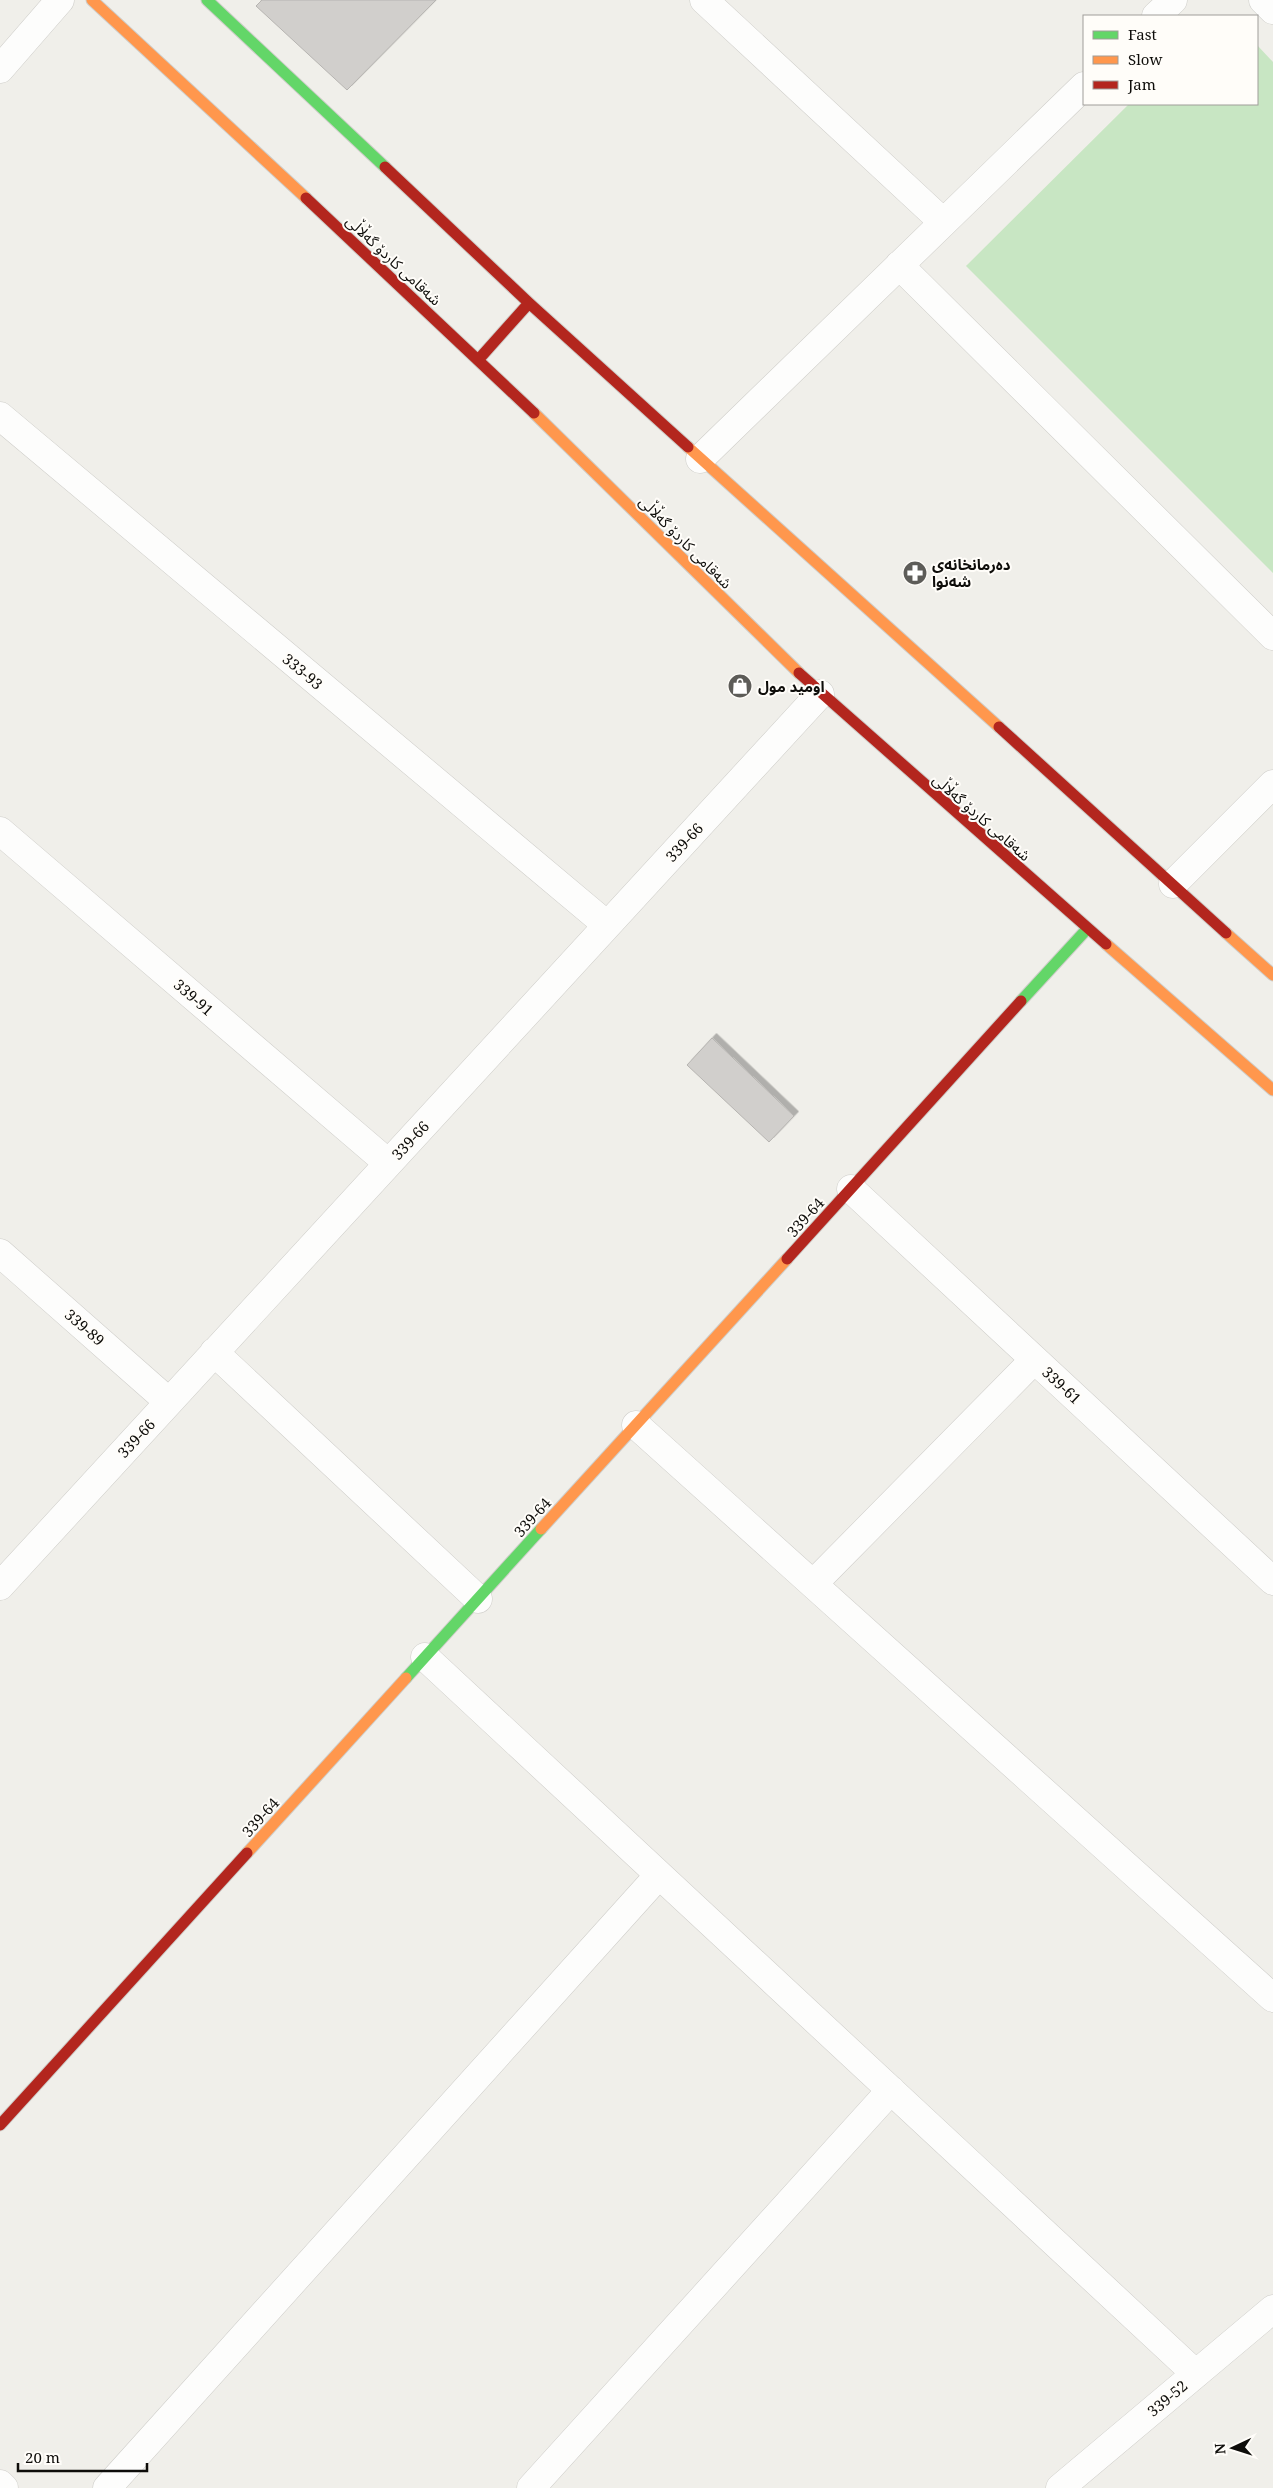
<svg xmlns="http://www.w3.org/2000/svg" width="1273" height="2488" font-family="'Noto Serif','Noto Sans Arabic',serif">
<style>
.green{fill:#c8e6c3}
.building{fill:#d1cfcc;stroke:#b6b4b1;filter:url(#shadow)}
.lines{fill:none;stroke-linecap:round;stroke-linejoin:round}
.street-casing{stroke:#cecdc9;stroke-width:29}
.fast-casing{stroke:#cecdc9;stroke-width:13}
.slow-casing{stroke:#cecdc9;stroke-width:13}
.jam-casing{stroke:#cecdc9;stroke-width:13}
.street{stroke:#fdfdfc;stroke-width:28}
.fast{stroke:#63d668;stroke-width:11}
.slow{stroke:#ff974d;stroke-width:11}
.jam{stroke:#b3261e;stroke-width:11}
.labels{text-anchor:middle;dominant-baseline:central;stroke-width:4;stroke-linejoin:round;paint-order:stroke}
.street-label{font-size:15px;fill:#0e0d0a;stroke:#fffdf9}
.poi-label{font-size:15px;font-weight:bold;fill:#0e0d0a;stroke:#fffdf9;text-anchor:start}
</style>
<defs>
<filter id="shadow"><feDropShadow dx="4.5" dy="-4.5" stdDeviation="0" flood-color="#0004"/></filter>
</defs>
<rect width="100%" height="100%" fill="#f0efea"/>
<path class="green" d="M1257 45 1273 62V573L966 266 1129 104H1257Z"/>
<path class="building" d="M262 0H436L347 90 256 6Z
M712 1038 794 1116 769 1142 687 1065Z"/>
<g class="lines">
<defs>
<path id="street" d="M704 0 943 222
M1263 0 1273 10
M1156 16 1173 0
M0 69 60 0
M899 265 1273 636
M0 416 607 925
M700 459 1084 86
M0 831 388 1163
M1173 884 1273 784
M851 1189 1273 1581
M0 1253 169 1402
M214 1352 478 1599
M636 1425 1273 1998
M813 1584 1034 1360
M0 1586 820 694
M425 1657 1196 2374
M0 2484 4 2488
M107 2488 659 1875
M531 2488 891 2090
M1060 2488 1273 2309"/>
<path id="fast" d="M207 0 385 167
M1021 1001 1087 929
M406 1678 541 1529"/>
<path id="slow" d="M92 0 306 198
M534 413 799 673
M688 447 999 727
M1226 933 1273 975
M1106 944 1273 1090
M541 1529 787 1259
M247 1853 406 1678"/>
<path id="jam" d="M385 167 529 303 688 447
M306 198 534 413
M479 359 529 303
M799 673 1106 944
M999 727 1226 933
M787 1259 1021 1001
M0 2125 247 1853"/>
</defs>
<use href="#street" class="street-casing"/>
<use href="#fast" class="fast-casing"/>
<use href="#slow" class="slow-casing"/>
<use href="#jam" class="jam-casing"/>
<use href="#street" class="street"/>
<use href="#fast" class="fast"/>
<use href="#slow" class="slow"/>
<use href="#jam" class="jam"/>
</g>
<defs>
<symbol id="pharmacy-disc" viewBox="-11 -11 22 22"><circle r="9.5" fill="#5d5c58" stroke="#fffdf9"/><path d="M-2-6h4v4h4v4h-4v4h-4v-4h-4v-4h4Z" fill="#fff"/></symbol>
<symbol id="shop-disc" viewBox="-11 -11 22 22"><circle r="9.5" fill="#5d5c58" stroke="#fffdf9"/><path d="M-5-2.5h2.3a2.7 3.5 0 0 1 5.4 0H5L5.5 6h-11ZM-1.5-2.5h3a1.5 2.3 0 0 0-3 0Z" fill="#fff"/></symbol>
</defs>
<g fill-rule="evenodd">
<use href="#pharmacy-disc" x="901" y="559" width="28" height="28"/>
<use href="#shop-disc" x="726" y="672" width="28" height="28"/>
</g>
<g class="labels">
<g class="street-label">
<text transform="translate(394 260) rotate(43)">شەقامی کاردۆ گەڵاڵی</text>
<text transform="translate(686 542) rotate(45)">شەقامی کاردۆ گەڵاڵی</text>
<text transform="translate(303 671) rotate(40)">333-93</text>
<text transform="translate(982 817) rotate(41)">شەقامی کاردۆ گەڵاڵی</text>
<text transform="translate(684 842) rotate(-47)">339-66</text>
<text transform="translate(194 997) rotate(41)">339-91</text>
<text transform="translate(410 1140) rotate(-47)">339-66</text>
<text transform="translate(805 1217) rotate(-48)">339-64</text>
<text transform="translate(85 1327) rotate(41)">339-89</text>
<text transform="translate(1062 1385) rotate(43)">339-61</text>
<text transform="translate(136 1438) rotate(-47)">339-66</text>
<text transform="translate(532 1517) rotate(-48)">339-64</text>
<text transform="translate(260 1817) rotate(-48)">339-64</text>
<text transform="translate(1167 2398) rotate(-40)">339-52</text>
</g>
<g class="poi-label">
<text x="932" y="564">دەرمانخانەی<tspan x="932" dy="17">شەنوا</tspan></text>
<text x="758" y="686">اوميد مول</text>
</g>
</g>
<rect x="1083" y="15" width="175" height="90" fill="#fffdf9" stroke="#9f9d99"/>
<rect x="1093" y="31" width="25" height="8" fill="#63d668" stroke="#9f9d99"/>
<text x="1128" y="40" font-size="15" fill="#0e0d0a">Fast</text>
<rect x="1093" y="56" width="25" height="8" fill="#ff974d" stroke="#9f9d99"/>
<text x="1128" y="65" font-size="15" fill="#0e0d0a">Slow</text>
<rect x="1093" y="81" width="25" height="8" fill="#b3261e" stroke="#9f9d99"/>
<text x="1128" y="90" font-size="15" fill="#0e0d0a">Jam</text>
<g transform="translate(1233 2448) rotate(266)" stroke="#fffdf9" stroke-width="4" paint-order="stroke">
<path d="M0-4L9 19L0 12L-9 19Z" fill="#0e0d0a"/>
<text y="-8" font-size="14" font-weight="bold" text-anchor="middle" fill="#0e0d0a">N</text>
</g>
<path d="M18 2463v8h129v-8" fill="none" stroke="#0e0d0a" stroke-width="2.5"/>
<text x="25" y="2463" font-size="15" fill="#0e0d0a" stroke="#fffdf9" stroke-width="4" paint-order="stroke">20 m</text>
</svg>
